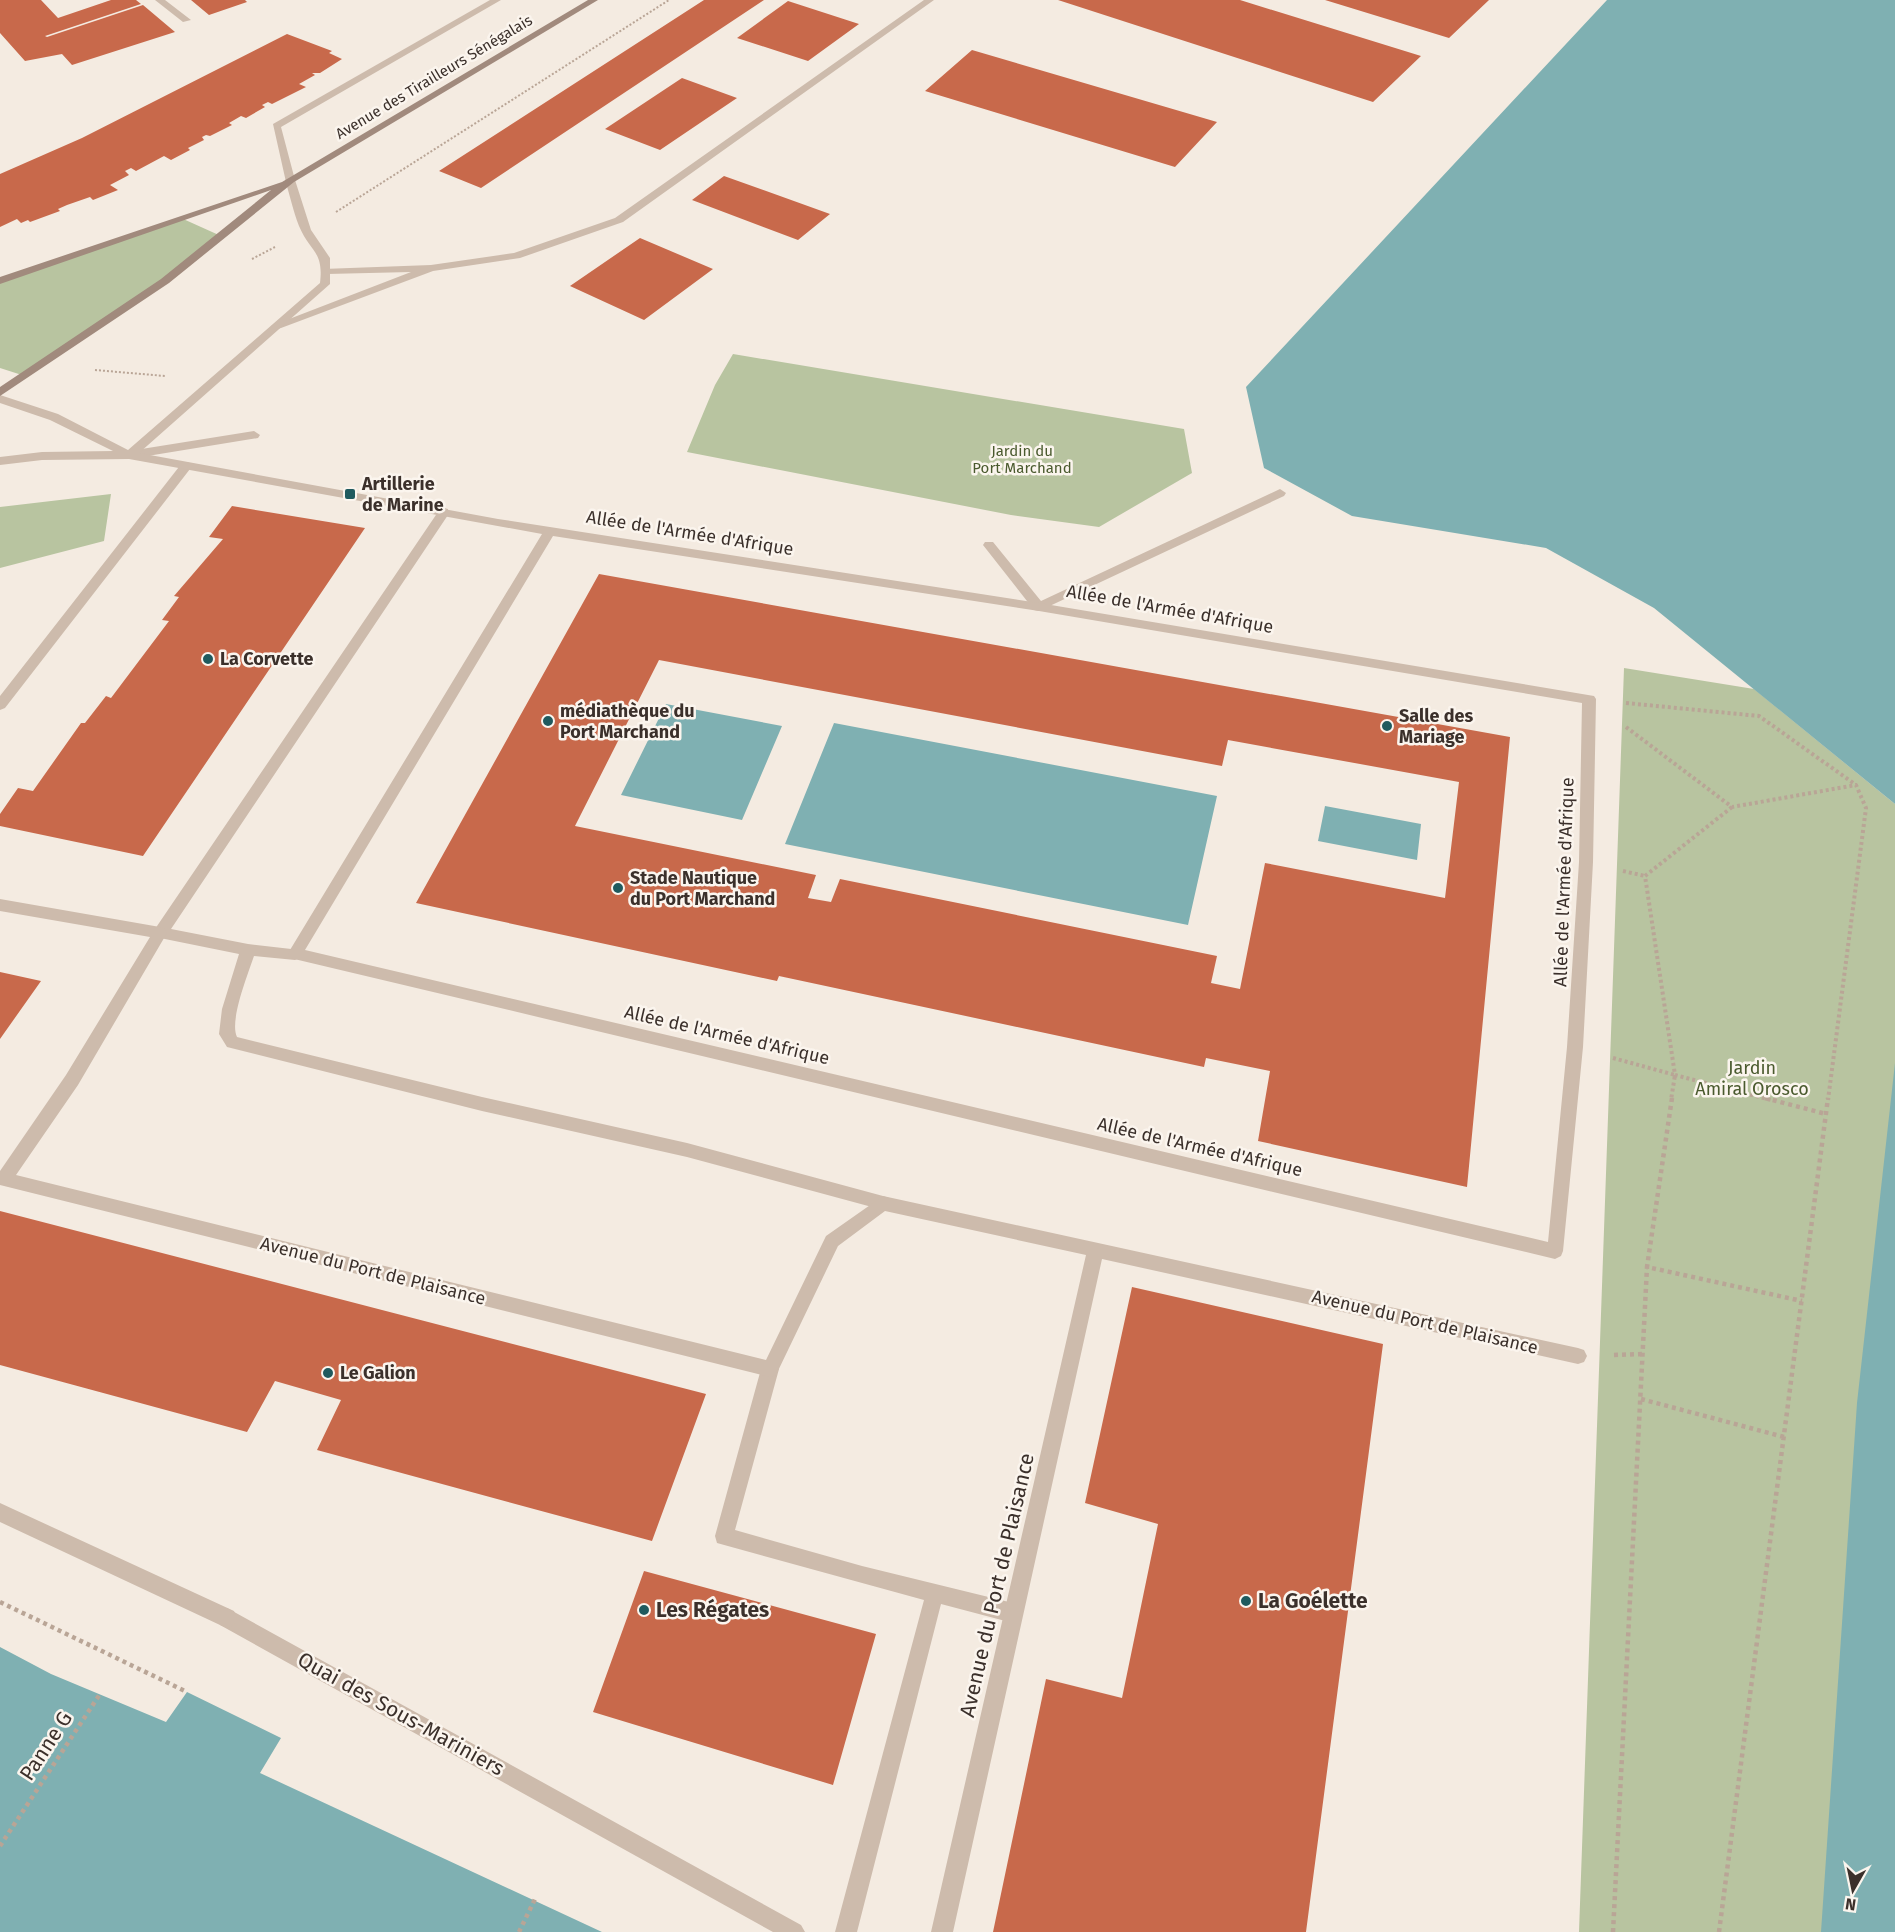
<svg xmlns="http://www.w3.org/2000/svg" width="1895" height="1932" font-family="'Fira Sans',sans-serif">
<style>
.green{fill:#b8c4a0}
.water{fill:#7fb0b2}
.building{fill:#c8694b;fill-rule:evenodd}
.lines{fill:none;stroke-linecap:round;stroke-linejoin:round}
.path-far2{stroke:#b9a596;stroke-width:2;stroke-dasharray:2 2;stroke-linecap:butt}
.path-far1{stroke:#b9a596;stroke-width:4;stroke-dasharray:3 3;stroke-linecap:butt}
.path{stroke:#b9a596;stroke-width:4.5;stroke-dasharray:4 4;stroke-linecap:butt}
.service{fill:#cdbbac;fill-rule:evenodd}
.minor{fill:#cdbbac;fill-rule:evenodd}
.secondary{fill:#a18a7d;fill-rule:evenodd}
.poi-dot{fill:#1f5a5e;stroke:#fbf5ee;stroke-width:2}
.labels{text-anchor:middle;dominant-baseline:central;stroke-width:5;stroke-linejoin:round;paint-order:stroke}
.far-street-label{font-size:15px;fill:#3b302b;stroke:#fbf5ee}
.far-park-label{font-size:15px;fill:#4a5a2e;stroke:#fbf5ee}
.poi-label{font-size:18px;font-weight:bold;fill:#3b302b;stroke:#fbf5ee;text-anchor:start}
.street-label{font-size:18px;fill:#3b302b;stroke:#fbf5ee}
.park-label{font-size:18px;fill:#4a5a2e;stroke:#fbf5ee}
.near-street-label{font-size:21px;fill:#3b302b;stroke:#fbf5ee}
.near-poi-label{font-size:21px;font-weight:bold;fill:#3b302b;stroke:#fbf5ee;text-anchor:start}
</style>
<rect width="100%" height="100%" fill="#f4ebe1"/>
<path class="green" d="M181 218 221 236 165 281 25 376 0 368V281Z
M733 354 1184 429 1192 473 1099 527 1011 515 687 452 715 385Z
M111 494 104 541 0 568V507Z
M1624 668 1754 689 1895 804V1079L1825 1932H1579Z"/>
<path class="water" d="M1607 0H1895V804L1654 608 1546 548 1352 516 1264 468 1246 387Z
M666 704 782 726 742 820 621 795Z
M834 723 1217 796 1188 925 785 844Z
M1325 806 1421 824 1417 860 1318 841Z
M1895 1063V1932H1821L1857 1403Z
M0 1647 51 1674 166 1722 187 1692 281 1738 260 1773 602 1932H0Z"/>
<path class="building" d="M0 0H41L58 18 111 0H136L141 4 45 36 47 37 143 5 175 32 72 65 62 54 25 61 0 33Z
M191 0H245L247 2 209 15Z
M704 0H764L481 188 439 171Z
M1058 0H1240L1421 56 1373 102Z
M1325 0H1489L1449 38Z
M788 1 859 24 808 61 737 38Z
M287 34 332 51 329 53 342 59 320 73H312L315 75 299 84 306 87 272 104 268 102 262 105 265 107 246 118 241 116 229 123 232 125 210 136 206 135 202 137 204 140 188 148 190 150 171 160 164 156 136 171 131 168 125 171 129 175 110 185 118 190 93 200 90 197 67 205 58 209 60 211 30 222 28 220 21 223 17 219 0 227V174L82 138Z
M972 50 1217 122 1175 167 925 91Z
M682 78 737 98 660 150 605 129Z
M724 176 830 214 798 240 692 200Z
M640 238 713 269 644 320 570 286Z
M232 506 365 528 143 856 0 826V814L18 788 33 791 81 723H85L106 696 111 698 169 621 162 620 179 597 174 596 223 539 209 537Z
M599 574 1510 737 1467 1187 1258 1141 1270 1071 1206 1058 1204 1067 779 976 777 981 416 903ZM659 660 1222 766 1228 740 1459 782 1445 898 1265 863 1240 989 1211 983 1217 956 840 879 831 902 808 898 816 875 575 826Z
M0 972 41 981 0 1039Z
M0 1211 706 1394 652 1541 317 1450 341 1400 275 1381 247 1432 0 1365Z
M1132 1287 1383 1344 1306 1932H993L1046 1679 1122 1698 1158 1524 1085 1503Z
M644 1571 876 1634 833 1785 593 1712Z"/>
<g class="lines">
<path class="path-far2" d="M336 212 669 0
M252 259 275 247
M95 370 165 376"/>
<path class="path-far1" d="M1626 703 1759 716 1856 785
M1626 727 1732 807 1856 785 1866 808 1828 1100
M1732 807 1645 876 1675 1075 1771 1100
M1623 871 1645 876
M1613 1058 1675 1075 1671 1100"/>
<path class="path" d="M1672 1098 1647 1267 1802 1301
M1765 1098 1826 1114
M1614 1355 1643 1354
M1641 1399 1784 1437
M0 1602 187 1692
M0 1846 100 1694
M519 1932 535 1899
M1613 1932 1647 1267
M1719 1932 1828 1098"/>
<path class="service" d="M490 0H501L281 127 295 180 286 182 273 124Z
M924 0H934L623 222 520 258 433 271 281 328 277 329 271 326 411 272 327 274 323 273V269L431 265 514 253 615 218Z
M254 431 260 435 258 438 129 459 123 455 129 451Z
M186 462 190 463V469L5 708 0 710V696L182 463Z
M1280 489 1286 493 1284 496 1039 611 1034 610 983 545 985 542H993L1041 601Z
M444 508 448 509V515L171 929 248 944 300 950 302 954 300 958 295 960 254 956C248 974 229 1021 237 1037L482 1097 687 1143 883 1196 889 1198 891 1203 889 1208 883 1210 687 1157 482 1111 227 1047 219 1034 222 1009 239 954 155 937 153 933 155 929 440 509Z
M770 1361 776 1363 779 1369 735 1530 862 1566 1013 1603 1020 1606 1023 1613 1020 1620 1013 1623 941 1604 857 1932H835L924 1600 717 1543 715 1536 761 1369 764 1363Z
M227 1608 801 1925 805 1932H773L220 1625 217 1618 220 1611Z"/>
<path class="minor" d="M155 0H165L191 20 183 22Z
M290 177 295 180 311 230 330 258V284L139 453 498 519 1039 603 1594 696 1596 699 1593 862 1583 1047 1563 1251 1561 1256 1555 1259 290 958 288 954 290 950 542 534 129 459 42 460 0 465V457L42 452 113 451 50 420 0 403V395L58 414 128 450 320 283C324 251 310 252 299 226 293 211 290 195 285 180ZM553 536 1039 611 1582 703 1579 862 1567 1047 1548 1242 305 950Z
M0 899 160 927 165 929 167 933 78 1085 16 1175 766 1360 826 1236 883 1196 1578 1348 1584 1350 1587 1356 1584 1362 1578 1364 1102 1259 953 1932H931L1086 1255 885 1211 838 1246 776 1375 770 1377 4 1186 0 1185V1171L66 1075 150 937 0 911Z
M0 1503 234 1611 237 1618 234 1625 227 1628 220 1625 0 1522Z"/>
<path class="secondary" d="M588 0H598L294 182 169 283 0 396V387L161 279 271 190 0 284V277L282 182Z"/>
</g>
<g class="poi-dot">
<rect x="344" y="488" width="12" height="12" rx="3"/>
<circle cx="208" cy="659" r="6"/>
<circle cx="548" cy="721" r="6"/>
<circle cx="1387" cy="726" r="6"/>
<circle cx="618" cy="888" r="6"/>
<circle cx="328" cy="1373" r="6"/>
<circle cx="1246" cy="1601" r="6"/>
<circle cx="644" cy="1610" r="6"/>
</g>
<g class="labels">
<g class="far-street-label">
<text transform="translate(434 77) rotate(-31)">Avenue des Tirailleurs Sénégalais</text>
</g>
<g class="far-park-label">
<text x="1022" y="451">Jardin du<tspan x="1022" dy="17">Port Marchand</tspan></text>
</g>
<g class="poi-label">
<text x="362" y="484">Artillerie<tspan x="362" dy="21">de Marine</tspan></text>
<text x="220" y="659">La Corvette</text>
<text x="560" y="711">médiathèque du<tspan x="560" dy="21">Port Marchand</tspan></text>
<text x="1399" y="716">Salle des<tspan x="1399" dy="21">Mariage</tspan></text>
<text x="630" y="878">Stade Nautique<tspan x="630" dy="21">du Port Marchand</tspan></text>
<text x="340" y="1373">Le Galion</text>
</g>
<g class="street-label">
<text transform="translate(690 533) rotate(9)">Allée de l'Armée d'Afrique</text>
<text transform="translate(1170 609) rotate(10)">Allée de l'Armée d'Afrique</text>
<text transform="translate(1564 882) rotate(-88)">Allée de l'Armée d'Afrique</text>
<text transform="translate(727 1035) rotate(13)">Allée de l'Armée d'Afrique</text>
<text transform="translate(1200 1147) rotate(13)">Allée de l'Armée d'Afrique</text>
<text transform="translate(373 1271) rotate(14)">Avenue du Port de Plaisance</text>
<text transform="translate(1425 1322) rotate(13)">Avenue du Port de Plaisance</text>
</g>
<g class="park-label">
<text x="1752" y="1068">Jardin<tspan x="1752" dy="21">Amiral Orosco</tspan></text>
</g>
<g class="near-street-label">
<text transform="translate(997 1585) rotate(-77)">Avenue du Port de Plaisance</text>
<text transform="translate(401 1714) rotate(29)">Quai des Sous-Mariniers</text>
<text transform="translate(46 1746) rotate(-57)">Panne G</text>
</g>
<g class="near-poi-label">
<text x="1258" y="1601">La Goélette</text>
<text x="656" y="1610">Les Régates</text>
</g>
</g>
<g transform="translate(1853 1890) rotate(189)" stroke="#fbf5ee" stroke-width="4.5" paint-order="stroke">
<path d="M0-4.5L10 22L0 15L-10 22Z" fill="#3b302b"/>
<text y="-9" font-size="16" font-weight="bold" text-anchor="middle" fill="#3b302b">N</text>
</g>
</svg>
